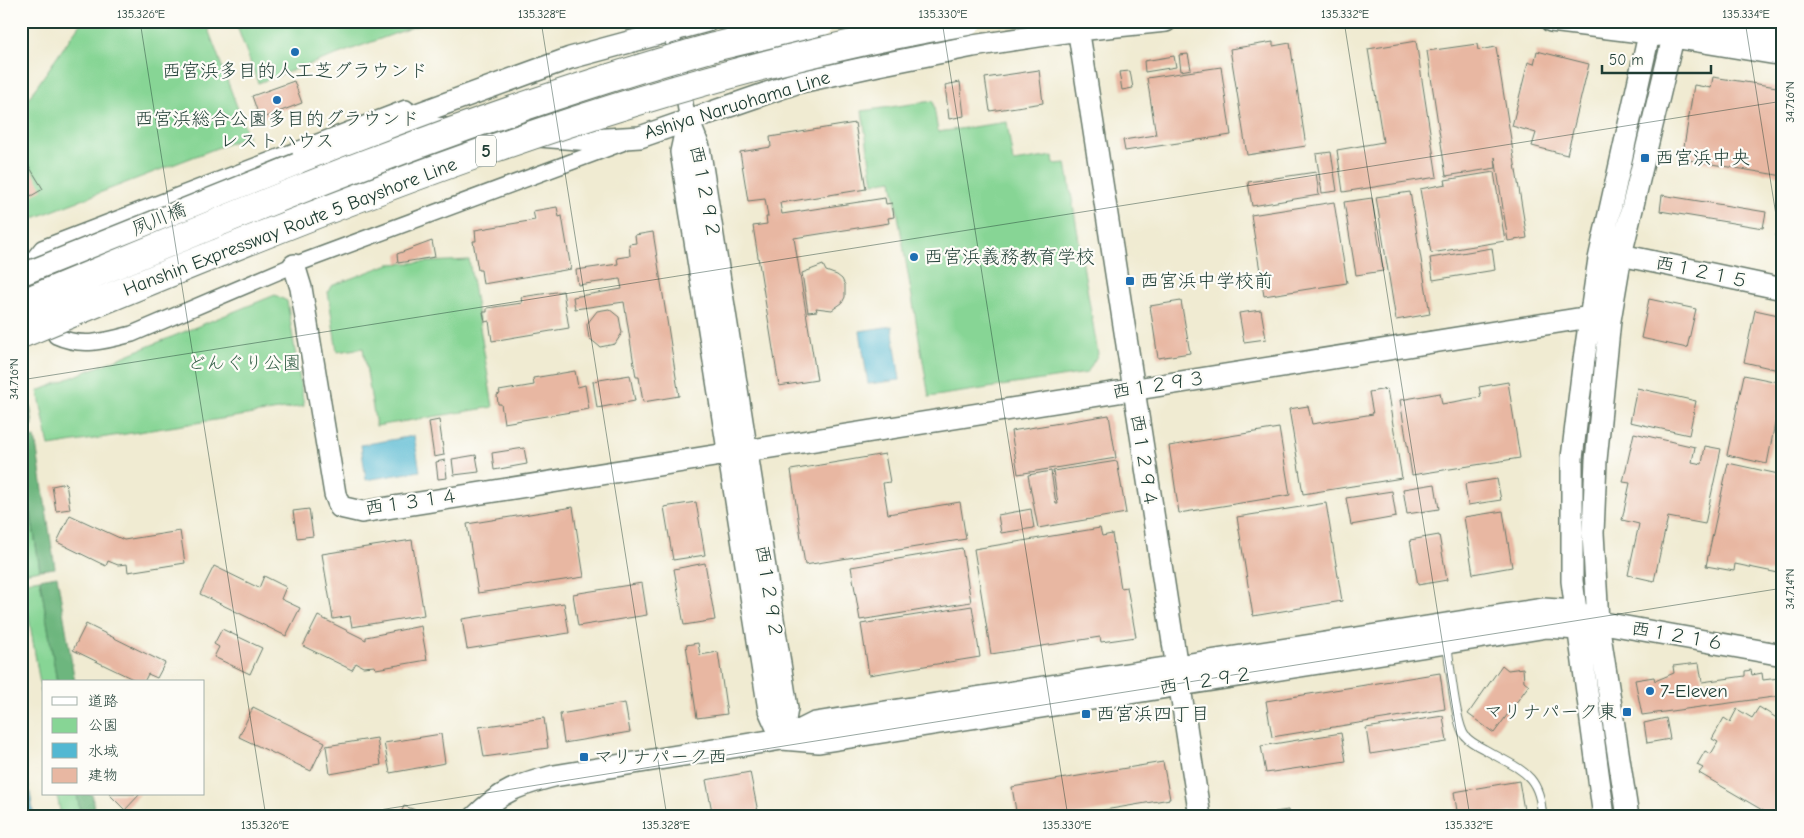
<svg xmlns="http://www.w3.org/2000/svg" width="1804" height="838" font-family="'Comic Neue','Klee One',sans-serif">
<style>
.green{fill:#87d595;stroke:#538964}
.forest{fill:#6db67e;stroke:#467a59}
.water{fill:#53b8d2;stroke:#397a83}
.building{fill:#e8b7a2}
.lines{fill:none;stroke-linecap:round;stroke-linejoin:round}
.lane-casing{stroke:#687a6b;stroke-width:10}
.street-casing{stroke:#687a6b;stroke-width:18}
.secondary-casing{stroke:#687a6b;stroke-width:24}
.highway-casing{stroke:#687a6b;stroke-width:30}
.lane{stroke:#fff;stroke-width:8}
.street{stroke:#fff;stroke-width:15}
.secondary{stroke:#fff;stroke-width:21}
.highway{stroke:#fff;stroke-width:28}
.secondary-bridge-casing{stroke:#687a6b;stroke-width:24;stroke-linecap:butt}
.highway-bridge-casing{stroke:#687a6b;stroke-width:30;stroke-linecap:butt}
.secondary-bridge{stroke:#fff;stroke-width:21}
.highway-bridge{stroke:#fff;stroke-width:28}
.ticks{fill:none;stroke:#1f3d34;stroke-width:1;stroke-opacity:0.45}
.poi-dot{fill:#1f6fb2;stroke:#fdfcf7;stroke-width:2}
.labels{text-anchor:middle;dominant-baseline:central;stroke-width:4.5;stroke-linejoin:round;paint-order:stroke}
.shield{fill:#fdfcf7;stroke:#62766e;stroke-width:1}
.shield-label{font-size:18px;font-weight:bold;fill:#1f3d34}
.poi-label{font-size:19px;fill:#1f3d34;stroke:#fdfcf7;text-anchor:start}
.street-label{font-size:19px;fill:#1f3d34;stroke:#fdfcf7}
.park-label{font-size:19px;fill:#39634c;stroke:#fdfcf7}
.neatline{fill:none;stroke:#1f3d34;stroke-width:2}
.ticks-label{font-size:12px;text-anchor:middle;fill:#1f3d34}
</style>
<rect width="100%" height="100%" fill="#fdfcf7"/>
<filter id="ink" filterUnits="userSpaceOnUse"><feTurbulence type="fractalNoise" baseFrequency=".02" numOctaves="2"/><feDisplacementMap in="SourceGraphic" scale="10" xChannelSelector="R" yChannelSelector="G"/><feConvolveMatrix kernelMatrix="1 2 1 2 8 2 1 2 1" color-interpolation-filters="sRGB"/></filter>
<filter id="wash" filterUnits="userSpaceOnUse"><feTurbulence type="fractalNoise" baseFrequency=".0096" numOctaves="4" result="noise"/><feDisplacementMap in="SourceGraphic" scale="20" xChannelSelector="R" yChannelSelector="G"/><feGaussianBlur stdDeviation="1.12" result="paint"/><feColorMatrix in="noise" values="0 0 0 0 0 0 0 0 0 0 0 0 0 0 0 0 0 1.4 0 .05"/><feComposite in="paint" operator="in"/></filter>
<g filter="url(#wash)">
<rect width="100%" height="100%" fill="#f0ebd2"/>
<path class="green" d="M82 21H205L248 136 21 223V109Z
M235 21H430L258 83Z
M933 101 938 132 1007 122 1013 162 1053 156 1054 164 1066 163 1098 354 1087 373 929 397 892 180 873 183 862 111Z
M469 260 493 407 376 426 363 348 337 352 328 292 331 286 389 264Z
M275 295 287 301 304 406 49 446 38 391Z
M21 452 40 570 23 573 21 562Z
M40 579 57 682H44L42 696 23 582Z
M57 794H77L81 817H61Z"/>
<path class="forest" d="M29 398 33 425 21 427V399Z
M35 437 55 568 40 570 21 452V439Z
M57 576 75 682H57L40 579Z
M77 794H92L95 817H81Z"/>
<path class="water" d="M892 326 900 380 868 384 860 331Z
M414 436 420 471 366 480 361 445Z
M21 739 34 817H21Z"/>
<g id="blocks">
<path class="building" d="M1416 41 1437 177 1343 192 1337 150 1383 142 1368 49Z
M1273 42V46L1290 43 1306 146 1247 155 1230 49Z
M1477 44 1478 50 1496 47 1527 238 1508 241 1495 157 1496 168 1446 176 1427 51Z
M1537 51 1589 64 1567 155 1532 146 1536 133 1512 126 1528 62 1534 64Z
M1188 54 1191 69 1181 71 1179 55Z
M1174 56 1176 67 1145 72 1144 61Z
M1221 67 1231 135 1125 151 1123 140 1156 135 1147 78Z
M1039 70 1043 103 990 111 985 78Z
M1130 71 1133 88 1122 90 1119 72Z
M1713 77 1783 88V176L1682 159 1694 85 1711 88Z
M294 81 302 103 260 119 252 96Z
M960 82 964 116 949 119 945 85Z
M855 123 866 189 780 203 782 214 885 198 886 204 892 203 894 217 888 218 889 223 794 238 817 380 779 386 753 226 767 224 766 217H768L765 199 748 201 740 152 771 147 770 137Z
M1331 152 1337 191 1322 193 1316 154Z
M21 153 43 189 31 196 21 181Z
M1316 172 1319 195 1252 206 1248 182Z
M1494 172 1505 241 1431 253 1420 189 1446 184 1445 180Z
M1410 192 1430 314 1396 320 1376 197Z
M1662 195 1766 212 1763 228 1660 211Z
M1372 198 1383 271 1356 275 1344 202Z
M1334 202 1347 283 1264 296 1251 215Z
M557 207 559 217 562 216 571 269 483 284 481 270H478L473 241H476L475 230 535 220 533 211Z
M1780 215H1783V237L1776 236Z
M653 232 679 396 643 402 639 377H636L624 302 575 309 573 297 622 289 620 279 578 285 576 270 618 264 617 258 630 256 629 244 636 243 635 235Z
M432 241 435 257 398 263 397 254Z
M1492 248 1495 270 1433 280 1430 258Z
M823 265 826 271 837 275 842 279 845 285V297L842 303 832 310 816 308 817 311 808 312 802 273Z
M563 291 569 328 492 341 489 321 485 322 483 312H487V308L522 303 521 297Z
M1649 299 1696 309 1687 348 1641 338Z
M1181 301 1190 353 1158 358 1150 306Z
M609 309 619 317 622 333 615 344 600 347 589 338 587 324 597 311Z
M1261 310 1266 339 1244 342 1239 313Z
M1755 310 1783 316V371L1744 362Z
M575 371 578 387 585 385 589 409 504 423 501 404H498L497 395 500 394 499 391 534 385 533 378Z
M630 375 635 401 597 408 593 381Z
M1744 375 1783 383 1767 464 1727 455Z
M1508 382 1520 458 1412 475 1400 400 1440 393 1442 404 1481 397 1479 387Z
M1637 388 1696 401 1689 435 1630 422Z
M1387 389 1402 478 1303 494 1289 409 1308 406 1312 424 1373 414 1369 392Z
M1109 415 1116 458 1018 474 1011 431Z
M439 420 444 455 434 457 429 422Z
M1279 428 1290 495 1179 513 1169 446Z
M1634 433 1695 447 1692 462 1702 464 1705 446 1721 449 1705 524 1668 517 1654 581 1628 575 1639 524 1622 520 1630 483 1623 482Z
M524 448 527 464 494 470 492 453Z
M885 454 890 482 883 483 888 514 960 502 966 539 805 565 791 470Z
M476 455 479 472 454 475 452 459Z
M445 460 447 478 438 479 436 462Z
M1117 461 1126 513 1038 528 1028 475 1051 471 1056 504H1058L1053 471Z
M1728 463 1783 475V574L1735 564 1734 571 1706 566Z
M1497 479 1501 500 1468 505 1465 484Z
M66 483 70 509 56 511 52 486Z
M1435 484 1439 509 1407 514 1403 489Z
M1392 491 1396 517 1351 525 1346 498Z
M696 502 705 555 673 560 664 507Z
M1326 503 1342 601 1253 616 1237 517Z
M573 507 584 577 478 593 467 524Z
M309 509 313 536 297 538 293 511Z
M1031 509 1034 528 1001 533 998 515Z
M1503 511 1512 567 1473 574 1464 517Z
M70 515 124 540 180 531 185 563 128 572 127 564 118 565 108 561 106 566 57 542Z
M1100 528 1102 536 1112 534 1121 588 1127 587 1136 637 1101 642 1100 637 991 654 974 549Z
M1439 535 1447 580 1418 585 1410 540Z
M412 540 424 615 352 627 350 616 333 619 322 554Z
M962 548 971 602 860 620 851 567Z
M705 563 715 620 684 625 674 569Z
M214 566 259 588 264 576 286 587 281 599 300 608 286 636 200 594Z
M642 583 647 615 578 626 573 594Z
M564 603 569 633 467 649 462 619Z
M972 606 980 657 869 675 861 624Z
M318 616 366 640V637L421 626 427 660 376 669 375 666 363 667 356 663 352 670 303 646Z
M86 624 165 663 157 678 148 674 144 682H139L73 650Z
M222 629 262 648 250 674 214 657 219 647 214 644Z
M698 643 700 655 718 652 727 714 697 718 686 645Z
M1699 663 1702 682 1745 676V671L1751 670 1752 675 1762 673 1763 680 1779 678 1781 696 1642 715 1635 680 1654 677 1655 681 1674 673 1673 666Z
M1502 665 1508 670 1523 668 1524 681 1529 685 1494 733 1468 714Z
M1440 673 1445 709 1272 737 1266 701Z
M625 703 630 732 564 743 560 714Z
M253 707 325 742 311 771 239 737Z
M1759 707 1783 722V817H1774L1699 773 1703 768 1697 765 1705 751 1711 754 1718 742 1712 739 1724 718 1730 722 1737 709 1752 718Z
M1443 716 1447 742 1370 754 1366 728Z
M544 718 548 748 484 757 479 727Z
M1666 718 1670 739 1647 743 1644 723Z
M1341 733 1346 761 1266 773 1261 746Z
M441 734 445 763 390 773 384 743Z
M377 738 381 765 330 774 326 746Z
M1163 762 1170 799 1063 817H1017L1012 787Z
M750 772 759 817H713L706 780Z
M1519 781 1524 810 1485 817H1458L1454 792Z
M109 794H140L125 810Z
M404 806 421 812 419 817H399Z
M1288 810 1289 817H1276L1275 812Z"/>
</g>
</g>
<g filter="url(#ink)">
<use href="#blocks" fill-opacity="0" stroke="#687a6b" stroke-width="1"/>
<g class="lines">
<defs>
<path id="lane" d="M1447 645C1450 663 1455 724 1465 736 1470 742 1478 746 1484 749 1518 769 1541 772 1542 817"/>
<path id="street" d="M671 29 688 120
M406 108 42 248 34 258 32 277 56 336C82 348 106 341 132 334L294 265 622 143"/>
<path id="secondary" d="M1077 21 1200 817
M1551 21 1649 33 1783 55
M688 120 681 152 769 710 782 739
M688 120 699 147 787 708 782 739
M395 122 570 58 707 21
M297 164 408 126 591 140 640 137 796 83 878 65 973 46 1078 30 1166 21
M1621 255 1783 289
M294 265 301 288 335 494 340 507 362 512 1590 317
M783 739 815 723 1543 609 1576 611 1598 622 1783 655
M475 817C501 791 519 785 554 776L782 739 819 742 1547 627 1578 629 1598 622
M1604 817 1572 581V458L1584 359 1599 259 1652 21
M1628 817 1598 622 1593 533 1596 460 1610 320 1621 255 1677 21"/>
<path id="highway" d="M1649 33C1694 25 1737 27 1783 33"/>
</defs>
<use href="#lane" class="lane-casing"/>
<use href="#street" class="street-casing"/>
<use href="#secondary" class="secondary-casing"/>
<use href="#highway" class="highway-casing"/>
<use href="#lane" class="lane"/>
<use href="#street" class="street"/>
<use href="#secondary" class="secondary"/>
<use href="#highway" class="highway"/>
<defs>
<path id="secondary-bridge" d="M21 275 297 164"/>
<path id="highway-bridge" d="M21 304C248 209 476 113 714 47 750 38 786 30 822 21
M21 334C328 207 639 77 968 21"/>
</defs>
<use href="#secondary-bridge" class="secondary-bridge-casing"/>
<use href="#highway-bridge" class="highway-bridge-casing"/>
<use href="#secondary-bridge" class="secondary-bridge"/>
<use href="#highway-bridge" class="highway-bridge"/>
</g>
</g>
<path class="ticks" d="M140 21 266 817M541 21 667 817M942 21 1068 817M1344 21 1470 817M1745 21 1783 259M21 380 1783 101M335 817 1783 588"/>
<g class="poi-dot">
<circle cx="295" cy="52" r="5"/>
<circle cx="277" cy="100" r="5"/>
<rect x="1640" y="153" width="10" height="10" rx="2.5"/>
<circle cx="914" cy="257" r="5"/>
<rect x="1125" y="276" width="10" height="10" rx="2.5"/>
<circle cx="1650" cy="691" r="5"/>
<rect x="1622" y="707" width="10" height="10" rx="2.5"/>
<rect x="1081" y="709" width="10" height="10" rx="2.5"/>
<rect x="579" y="752" width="10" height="10" rx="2.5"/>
</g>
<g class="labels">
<rect class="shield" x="476" y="135.5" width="20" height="31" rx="4"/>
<g class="shield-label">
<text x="486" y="151">5</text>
</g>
<g class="poi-label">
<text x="295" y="71" text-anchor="middle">西宮浜多目的人工芝グラウンド</text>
<text x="277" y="119" text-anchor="middle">西宮浜総合公園多目的グラウンド<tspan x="277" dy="22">レストハウス</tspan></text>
<text x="1655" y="158">西宮浜中央</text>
<text x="924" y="257">西宮浜義務教育学校</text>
<text x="1140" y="281">西宮浜中学校前</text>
<text x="1660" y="691">7-Eleven</text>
<text x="1617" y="712" text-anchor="end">マリナパーク東</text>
<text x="1096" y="714">西宮浜四丁目</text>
<text x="594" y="757">マリナパーク西</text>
</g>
<g class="street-label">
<text transform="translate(737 105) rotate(-17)">Ashiya Naruohama Line</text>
<text transform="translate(705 192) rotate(79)">西１２９２</text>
<text transform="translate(159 219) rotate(-22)">夙川橋</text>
<text transform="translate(290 227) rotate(-21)">Hanshin Expressway Route 5 Bayshore Line</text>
<text transform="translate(1702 272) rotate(12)">西１２１５</text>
<text transform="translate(1159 385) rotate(-9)">西１２９３</text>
<text transform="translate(1144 461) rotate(81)">西１２９４</text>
<text transform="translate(412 502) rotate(-8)">西１３１４</text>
<text transform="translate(769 592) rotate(81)">西１２９２</text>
<text transform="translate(1678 636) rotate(10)">西１２１６</text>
<text transform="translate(1206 681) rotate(-9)">西１２９２</text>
</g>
<g class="park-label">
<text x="244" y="363">どんぐり公園</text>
</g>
</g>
<rect width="1804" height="838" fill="none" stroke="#fdfcf7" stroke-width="55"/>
<rect x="42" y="680" width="162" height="115" fill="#fdfcf7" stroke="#a4b0a9"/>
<rect x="52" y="697" width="25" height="8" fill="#ffffff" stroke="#a4b0a9"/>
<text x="88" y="706" font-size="15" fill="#1f3d34">道路</text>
<rect x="52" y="718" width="25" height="15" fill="#87d595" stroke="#a4b0a9"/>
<text x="88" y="730" font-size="15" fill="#1f3d34">公園</text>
<rect x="52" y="743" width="25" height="15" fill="#53b8d2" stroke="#a4b0a9"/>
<text x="88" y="756" font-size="15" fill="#1f3d34">水域</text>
<rect x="52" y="768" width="25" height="15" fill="#e8b7a2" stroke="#a4b0a9"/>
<text x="88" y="780" font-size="15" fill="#1f3d34">建物</text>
<path d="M1602 65v8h109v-8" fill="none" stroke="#1f3d34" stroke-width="2.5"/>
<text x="1609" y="65" font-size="15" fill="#1f3d34" stroke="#fdfcf7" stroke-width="4" paint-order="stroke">50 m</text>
<rect x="28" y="28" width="1748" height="782" class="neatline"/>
<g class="ticks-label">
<text x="141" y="18">135.326°E</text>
<text x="542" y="18">135.328°E</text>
<text x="943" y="18">135.330°E</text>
<text x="1345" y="18">135.332°E</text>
<text x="1746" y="18">135.334°E</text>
<text transform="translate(1790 102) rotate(-90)" y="4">34.716°N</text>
<text transform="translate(14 379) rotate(-90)" y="4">34.716°N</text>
<text transform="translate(1790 589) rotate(-90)" y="4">34.714°N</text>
<text x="265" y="829">135.326°E</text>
<text x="666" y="829">135.328°E</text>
<text x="1067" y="829">135.330°E</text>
<text x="1469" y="829">135.332°E</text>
</g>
</svg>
